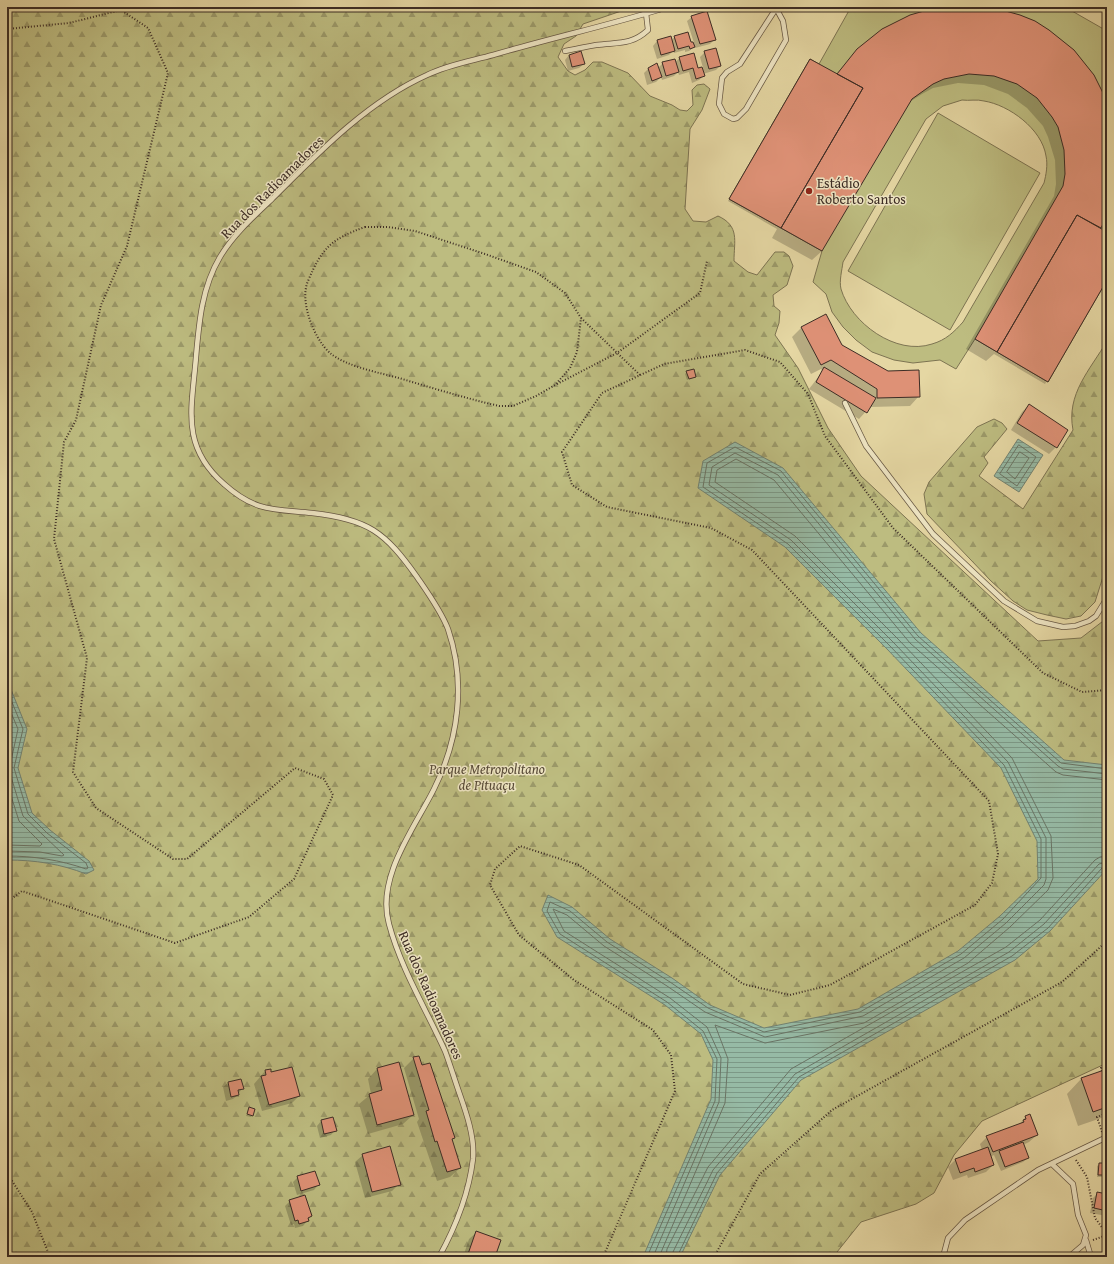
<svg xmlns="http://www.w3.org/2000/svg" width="1114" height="1264" font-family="'Gentium Book Plus',serif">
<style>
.grass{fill:#bdbc80;stroke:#7d7452;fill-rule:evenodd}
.forest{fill:url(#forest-firs);stroke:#7d7452}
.water{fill:url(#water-rules);stroke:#728272}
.shadow{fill:#0003}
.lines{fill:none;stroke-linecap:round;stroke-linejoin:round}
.shore{stroke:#6a7465;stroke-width:1}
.building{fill:#de9176;stroke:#3d2d25}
.lane-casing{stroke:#675844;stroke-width:6}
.path{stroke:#3d2d25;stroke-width:2;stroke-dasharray:1 2;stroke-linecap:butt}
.lane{stroke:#eee5c3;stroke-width:4.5}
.poi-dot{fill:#8f2418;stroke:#eee5c3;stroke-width:1.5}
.labels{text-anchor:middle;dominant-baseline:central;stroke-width:3;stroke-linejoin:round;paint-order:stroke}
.poi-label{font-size:14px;fill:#3d2d25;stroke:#eee5c3;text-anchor:start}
.street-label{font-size:14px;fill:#3d2d25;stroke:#eee5c3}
.park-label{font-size:14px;font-style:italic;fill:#574a37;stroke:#eee5c3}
</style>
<defs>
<pattern id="forest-firs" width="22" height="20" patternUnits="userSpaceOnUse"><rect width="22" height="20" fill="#bdbc80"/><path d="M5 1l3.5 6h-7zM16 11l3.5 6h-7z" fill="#9b9969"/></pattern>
<pattern id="water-rules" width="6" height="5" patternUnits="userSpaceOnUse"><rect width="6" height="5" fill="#96baa5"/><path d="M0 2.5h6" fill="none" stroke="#7c9886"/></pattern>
</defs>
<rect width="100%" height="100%" fill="#e5d7a3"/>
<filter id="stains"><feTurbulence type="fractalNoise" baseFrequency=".005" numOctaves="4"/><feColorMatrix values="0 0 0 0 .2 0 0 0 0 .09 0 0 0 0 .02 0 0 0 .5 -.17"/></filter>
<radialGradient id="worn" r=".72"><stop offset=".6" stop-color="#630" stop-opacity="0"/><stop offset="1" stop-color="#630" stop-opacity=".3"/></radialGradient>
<path class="grass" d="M851 7H1065L1107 31V280L1048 382 975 339 956 369 940 360 913 363 894 360 872 352 856 340 843 327 832 312 826 294 813 282 822 251 729 199 810 59 819 64ZM962 100C969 101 977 99 984 101 1009 105 1042 129 1046 156 1048 165 1046 175 1044 183L963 322C954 332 946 340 932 344 896 356 851 323 841 289 839 281 842 270 843 262L926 119 943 106Z
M938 113 1040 173 950 330 848 271Z"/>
<path class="forest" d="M7 7H633L583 24 576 36 564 44 558 57 568 71 575 75 585 70 593 62H602L628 73 650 96 672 105 680 110 687 111 693 105 692 90 697 85 704 84 710 89 702 110 690 129 685 209 693 221 706 222 718 216C740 226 734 241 734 261L748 272 757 275 775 252H784L789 256 793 266 787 285 773 295 774 306 780 311 779 323 775 335 798 368 828 428 861 476 1038 641 1081 638 1107 618V1063L982 1121 954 1155 934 1193 916 1204 861 1222 833 1257H7Z
M1107 341V564L1095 602 1081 616 1066 619 1047 615 1027 610 1013 601 991 581 927 514 924 494 929 482 977 427 994 419 1002 423 1007 429 984 457 988 463 979 476 1023 509 1073 430C1066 394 1090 370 1107 341Z"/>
<path class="water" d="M1018 439 1043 455 1019 492 994 476Z
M735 442 783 468 921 633 1064 760 1107 765V869L1050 931 1015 960 801 1080 720 1175 680 1257H643L711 1099 713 1060 701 1034 665 1005 557 937 542 910 548 895 572 907 610 939 672 978 710 1005 764 1028 858 1009 958 951 1000 916 1038 879 1037 841 1001 768 887 649 785 547 698 488 703 461Z
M7 684 10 687 27 729 18 768 32 813 50 830 89 861 94 870 86 874C61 864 35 860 7 860Z"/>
<path class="shadow" d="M945 7H980L1107 105V212L1099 229 1107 234V278L1045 384 994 354 986 361 966 349 1054 196 1056 184 1055 160 1048 137 1043 126 1027 108 1008 94 984 85 958 83 933 88 922 94 908 103 822 251 812 260 772 238 777 229 728 201 808 62 836 75 858 50Z
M692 17 715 39 710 44 695 48V46L689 51 685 52V50L674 53 673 51 669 55 657 59 653 46 657 41 671 40 675 37 690 44 694 43 687 21Z
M705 52 720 66 716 70 703 74 704 76 699 80 692 83 689 72 679 75 678 72 674 76 662 80 661 77 656 82 647 85 644 73 651 66 657 64 658 68 663 63 675 62 680 58 698 69 703 68 700 57Z
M569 55 584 64 579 68 568 71 565 60Z
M802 327 841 346 919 396 910 406 870 407 859 419 809 389 823 371 821 369 811 374 792 337Z
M687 372 695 377 687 380 685 374Z
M1029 405 1056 447 1049 454 1011 430 1022 412Z
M414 1058 422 1066 454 1138 452 1140 460 1168 450 1177 437 1181 417 1122 419 1119 404 1068Z
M377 1069 413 1115 403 1124 368 1134 359 1104 371 1094 368 1079Z
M1107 1070V1116L1078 1126 1067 1094 1081 1079Z
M265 1071 271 1074 299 1096 292 1103 262 1111 254 1084Z
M241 1080 242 1088 238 1095 233 1099 226 1101 223 1087 228 1083Z
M249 1108 253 1115 251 1117 246 1116Z
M1026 1116 1037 1135 1029 1142 1023 1145 1028 1158 1023 1162 1001 1171 994 1155 990 1157 993 1165 986 1172 968 1178 967 1175 953 1180 948 1167 955 1160 982 1150 980 1144 987 1137 1019 1125Z
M321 1121 335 1130 331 1135 320 1138 317 1126Z
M363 1155 399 1184 392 1191 365 1198 355 1162Z
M1100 1164H1107V1177H1097V1166Z
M298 1177 318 1185 314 1190 297 1195 293 1182Z
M1097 1194 1107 1195V1216L1090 1213 1093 1198Z
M290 1201 311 1216 303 1226 295 1228 294 1224 291 1225 285 1206Z
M477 1232 494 1257H463L469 1239Z
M1103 1252 1105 1255 1104 1257H1097Z"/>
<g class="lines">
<path class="shore" d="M1019 445 1036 457 1017 486 1000 474Z
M1020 452 1029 458 1015 479 1007 472Z
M7 690 23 729 14 768 28 814 47 833 86 863 88 868 86 869C60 860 34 856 7 856
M7 703 18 729 9 770 23 816 64 855 62 856 40 852 7 851
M7 783 19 821 42 844 40 846 7 845
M647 1257 715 1101 717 1059 703 1031 667 1002 560 934 547 911 550 902 570 911 607 942 670 982 708 1008 764 1032 860 1012 961 954 1003 919 1041 878V839L1004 765 890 646 788 544 703 487 707 463 735 447 781 471 918 636 1061 763 1107 769
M653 1257 719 1102 721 1058 707 1027 670 998 564 931 553 909 567 915 604 946 667 986 705 1012 765 1037 863 1016 964 958 1006 923 1044 885 1046 879V838L1008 762 894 643 791 540 709 485 712 467 735 453 778 475 915 639 1058 766 1063 769 1107 774
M659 1257 725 1103 728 1059 715 1025 765 1043 864 1023 968 963 1010 927 1048 890 1053 878 1051 836 1012 758 898 639 795 536 715 482 717 470 736 459 774 480 910 643 1056 772 1063 775 1107 780
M666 1257 667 1249 708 1167 791 1069 1006 947 1040 920 1095 860 1100 857 1107 856
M672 1257 673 1252 713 1170 795 1074 1009 952 1044 924 1099 864 1107 862
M677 1257 717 1173 799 1077 1012 956 1048 928 1102 868 1107 867"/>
</g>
<path class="building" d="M938 7H991L1020 15 1035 21 1049 30 1074 50 1094 75 1107 101V216L1101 228 1077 215 997 352 975 339 1063 186 1065 174 1064 150 1058 127 1052 117 1037 98 1017 84 994 76 969 74 944 79 933 84 912 99 822 251 781 228 863 88 837 74 857 49 882 29 910 15Z
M707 11 716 40 700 44 691 16Z
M688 32 691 42H693L695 47 690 49 689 46 678 49 674 36Z
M671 36 675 51 661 55 657 40Z
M716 48 721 66 709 69 704 51Z
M581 51 585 64 572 67 569 55Z
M694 53 698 68 702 67 705 76 696 79 693 68 683 71 679 57Z
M675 59 679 72 666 76 662 62Z
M810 59 863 88 781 228 729 199Z
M657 63 662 77 652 81 648 68Z
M1077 215 1107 232V280L1048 382 997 352Z
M826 314 842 345 888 371 919 370 920 397 877 398V389L831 360 821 365 801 327Z
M824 367 876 398 867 413 816 382Z
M694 369 696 377 689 379 686 371Z
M1029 404 1068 430 1057 448 1017 423Z
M419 1056 422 1065 430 1063 455 1138 452 1139 461 1168 447 1172 437 1141 435 1142 426 1111 429 1110 413 1057Z
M399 1062 414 1115 377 1125 369 1094 382 1090 377 1068Z
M292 1067 300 1096 269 1105 261 1076 266 1075 265 1070 271 1069V1072Z
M1107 1069V1107L1093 1112 1081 1078Z
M241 1079 244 1089 238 1090 239 1095 231 1097 228 1082Z
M249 1107 255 1109 253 1116 247 1114Z
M1030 1114 1038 1135 993 1152 986 1136 1024 1122 1023 1120 1026 1119 1025 1116Z
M333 1117 337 1131 324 1134 321 1120Z
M1023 1142 1029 1158 1005 1167 999 1151Z
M390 1146 401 1185 372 1192 362 1154Z
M988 1147 994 1165 975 1172 974 1168 960 1173 955 1159Z
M1099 1163H1107V1175H1098Z
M315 1171 320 1185 301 1191 297 1176Z
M1097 1192 1107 1194V1211L1094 1208Z
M305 1195 312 1216 308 1218 309 1221 299 1224 298 1220 295 1221 289 1200Z
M476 1231 501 1240 495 1257H475L468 1254Z"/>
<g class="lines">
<defs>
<path id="lane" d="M777 10 783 21 786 40 746 109 737 118 733 119 724 114 719 104 722 78 727 72 740 64 777 7
M565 51C575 49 585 47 596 45 616 42 631 46 648 30L646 13
M845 403 866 446 933 534 1004 601 1037 621 1063 627 1075 626 1089 621 1096 616 1107 598
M1052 1164 1073 1184 1078 1215 1086 1235 1083 1245 1069 1257
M1086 1240 1091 1257
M439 1257C455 1228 469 1192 473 1159 475 1137 466 1112 459 1092 454 1078 450 1064 445 1051 426 1009 401 969 389 924 376 877 414 829 434 789 459 739 466 682 448 629 441 611 428 593 417 577 385 532 368 519 312 513 274 509 255 512 224 484 180 446 192 408 196 357 199 322 202 287 220 257 233 235 254 216 272 199 318 153 367 102 427 75 447 65 471 61 493 55 551 38 610 25 668 7
M943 1257 948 1238 965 1220 1038 1170 1107 1137"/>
</defs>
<use href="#lane" class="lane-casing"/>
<path class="path" d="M7 29 69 23 121 10 148 28 168 73 127 246 101 305 76 420 64 442 54 539 87 658 73 772 96 808 173 859H187L295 768 324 779 333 795 294 879 249 917 175 943 22 891 7 902
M365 227H388L415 231 485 254 536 272 565 293 581 318 577 352 570 368 555 385 536 396 513 406H499C465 398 432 388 399 378 380 373 345 366 330 353 314 339 299 301 308 281 322 248 331 239 365 227Z
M581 318 640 375
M557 384 617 353 700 293 707 261
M1102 1071 1101 1068 1107 1065
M1102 1132 1097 1117 1107 1113
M1076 1160 1087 1177 1095 1218 1107 1234
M7 1173 32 1212 50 1257
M1093 1240 1107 1235
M603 1257 675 1091 671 1055 653 1030 574 980 519 935 490 885 495 869 520 846 579 865 743 984 790 995 830 985 975 905 992 883 998 854 989 801 752 550 711 528 607 507 572 485 562 452 602 393 664 364 745 350 780 362 808 394 825 436 893 528 1043 673 1082 692 1107 690
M714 1257 760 1174 832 1110 1062 982 1107 941"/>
<use href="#lane" class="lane"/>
</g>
<circle class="poi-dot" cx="809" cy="191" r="4"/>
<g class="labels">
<g class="poi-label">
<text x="817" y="183">Estádio<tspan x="817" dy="16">Roberto Santos</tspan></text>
</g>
<g class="street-label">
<text transform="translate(272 187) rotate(-45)">Rua dos Radioamadores</text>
<text transform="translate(431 995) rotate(66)">Rua dos Radioamadores</text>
</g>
<g class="park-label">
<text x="487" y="769">Parque Metropolitano<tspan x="487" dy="16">de Pituaçu</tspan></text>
</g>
</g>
<rect width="1114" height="1264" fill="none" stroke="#e5d7a3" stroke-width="24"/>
<rect x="8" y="8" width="1098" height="1248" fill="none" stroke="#3d2d25" stroke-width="2"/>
<rect x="12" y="12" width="1090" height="1240" fill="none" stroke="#3d2d25"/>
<rect width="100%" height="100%" filter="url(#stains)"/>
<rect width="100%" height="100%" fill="url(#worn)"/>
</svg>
